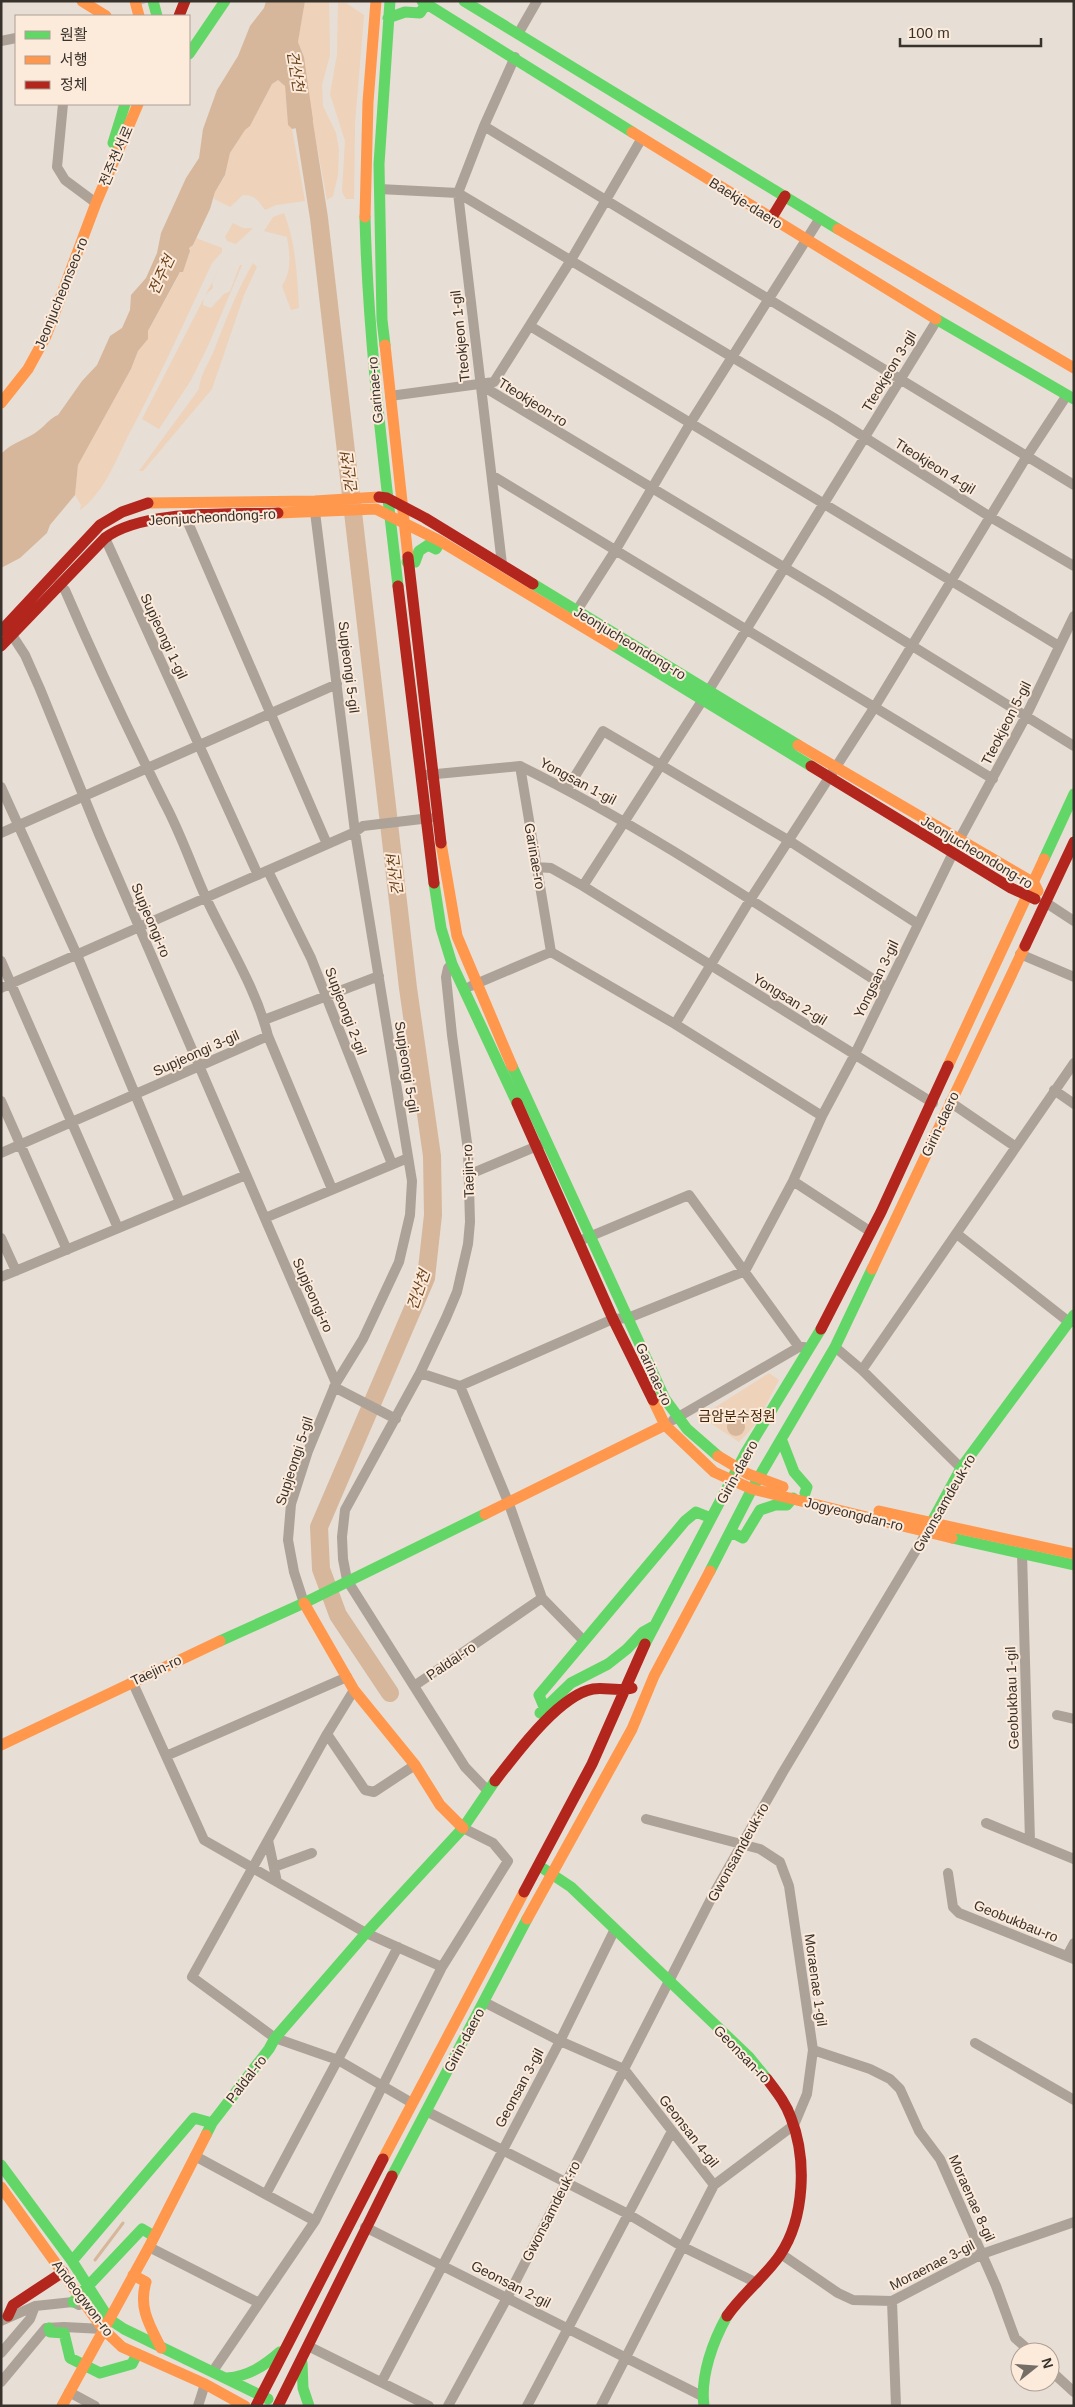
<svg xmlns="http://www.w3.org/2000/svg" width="1075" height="2407" font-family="Helvetica,'Noto Sans KR',sans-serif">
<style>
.green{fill:#eed2ba}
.water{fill:#d7b79b}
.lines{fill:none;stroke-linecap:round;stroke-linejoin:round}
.stream{stroke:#d7b79b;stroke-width:3}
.river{stroke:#d7b79b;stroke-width:18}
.secondary-tunnel{stroke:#c4bcb3;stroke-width:14;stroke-dasharray:14 7;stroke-linecap:butt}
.street{stroke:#ada298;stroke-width:10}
.fast{stroke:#63d668;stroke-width:11}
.slow{stroke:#ff974d;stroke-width:11}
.jam{stroke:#b3261e;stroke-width:11}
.labels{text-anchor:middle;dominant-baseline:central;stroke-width:4;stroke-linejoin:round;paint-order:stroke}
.street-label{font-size:14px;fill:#38322c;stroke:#fceadb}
.park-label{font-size:14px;fill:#44270a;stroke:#fceadb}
.water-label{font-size:15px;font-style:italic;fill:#6b4219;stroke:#fceadb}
</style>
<rect width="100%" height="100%" fill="#e7ded5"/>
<path class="green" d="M305 1H329L330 55 322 85 323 106 336 133 339 150 338 175 333 196 327 200 309 102 304 57 298 42Z
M338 2 346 3 364 15 355 123 354 199H346L342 192 345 141 330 94 337 55Z
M278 80 285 86 288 125 292 129 305 201 276 205 265 210C258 200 255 195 243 195L230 207 214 199 215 192 225 176 230 153 245 130 250 126 272 84Z
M284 213C296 243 297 276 299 308L291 310 282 286C292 270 290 255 287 237L264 231 273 217Z
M233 223 243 228H253L236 244 227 241 225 237Z
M196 238 222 248V252L212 263C185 321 159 378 129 434 116 460 104 493 80 510L81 505 75 495 78 465 131 369 138 351 148 339V332L181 271H183L189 255 188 248 193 245Z
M222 263 212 282 213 288C207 293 203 296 203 305L211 308 224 294 230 291 240 265H242L208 346 191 380 159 429 142 419Z
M253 263 257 267 244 295 212 389 143 471H139L199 389C200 376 207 366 213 353 225 323 236 292 253 263Z
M769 1373 779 1380 756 1424 739 1442 709 1422 703 1415Z"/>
<path class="water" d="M266 1H305L298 42 304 57 313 120 309 125 292 129 288 125 285 86 278 80 272 84 250 126 245 130 230 153 225 175 215 192 210 209 193 245 189 248 190 251 183 272H180L148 331V339L138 351 131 369 78 465 75 495 50 525 47 533 20 558 1 568V454C12 442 27 440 39 430 46 425 50 418 58 415L82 381 97 365 110 336 122 328 130 310 131 295 146 278 157 253 161 233 186 178 199 158 203 129 217 90 238 56 250 26 264 8Z
M727 1427a9 9 0 1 1 18 0a9 9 0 1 1-18 0Z"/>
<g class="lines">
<path class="stream" d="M95 2260 123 2223"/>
<path class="river" d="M301 104 319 218 408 988 432 1156 433 1215 426 1278 319 1527 321 1569 338 1615 390 1693"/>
<path class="secondary-tunnel" d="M142 1 143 4"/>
<path class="street" d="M518 34 537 1
M1 41 16 38
M63 104 57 167 65 180 96 203
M484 126 1074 485
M379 189 458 193 834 418 992 518 1074 566
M530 326 1059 646
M479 384 494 382 571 260 642 138
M390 396 479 384 825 592 1074 746
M493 476 993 779
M186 518 327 844
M105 538 258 875
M502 564 458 193 484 126 515 57
M59 585 65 590C96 662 130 734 165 804 181 834 192 867 206 898 227 943 256 988 268 1036L332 1189
M574 615 615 551 691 422 820 218
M12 635 25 655 40 689 99 834 336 1383
M709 690 937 320
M520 766C648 829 767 911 887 988
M426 775 520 766 551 952 471 986
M1 787 77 955 180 1202
M567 789 603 731 788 840 918 924
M1 833 337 684
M959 840 1025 718 1074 616
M536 867 551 868 583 886 933 1103
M268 871 311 958 392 1164
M583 886 702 701
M1045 902 1074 921
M551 952 675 1024 822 1116
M1020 954 1074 977
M1 961 118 1228
M452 964 448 968 446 977 452 1035 468 1150 470 1222 468 1244 457 1292 446 1318 420 1373 345 1510 342 1537 343 1559 347 1580 465 1767 487 1790
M1 988 355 832 363 826 430 818
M264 1020 379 976
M675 1024 750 900 874 708 1027 456 1067 395
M1054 1090 1074 1104
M1 1101 67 1250
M950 1102 1016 1147
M1 1153 268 1036
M468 1175 542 1144
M793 1181 871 1232
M265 1218 408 1158
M957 1234 1069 1322H1074
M1 1238 16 1271
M584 1239 689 1195 799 1347
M1 1277 246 1175
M835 1347 862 1370 961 1468
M862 1370 1074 1063
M420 1373 460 1386 509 1504 542 1598 584 1641
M460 1386 613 1319 628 1318 745 1271 793 1181 822 1116 854 1056 953 853
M334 1387 396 1419
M673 1420 799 1347H804
M1022 1553 1030 1841
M304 1603 294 1572 288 1540 291 1504 308 1451 336 1383 363 1339 399 1262 410 1215 412 1181 355 832 315 512
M132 1681 204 1840 366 1933 442 1967
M414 1686 542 1598
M354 1690 327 1734 192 1977 275 2038 338 2060 412 2103
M1057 1715 1074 1719
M327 1734 365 1790 374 1792 415 1765
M166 1756 347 1677
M986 1823 1074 1859
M268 1840 277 1882
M274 1867 312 1853
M948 1873 953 1907 959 1913 1074 1959
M1067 1956 1074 1943
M484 2002 560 2041 624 2069 714 2185
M975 2043 1074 2100
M813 2050 870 2069 890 2079 900 2089 919 2131 940 2159 996 2286 1015 2338 1031 2352
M426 2111 628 2214 683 2247 757 2283
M195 2156 315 2221
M266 2194 398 1947
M365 2227 702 2396
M149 2247 259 2303
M781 2254 838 2293 853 2300 892 2301 982 2254 1074 2222
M892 2301 896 2406
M1 2321 35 2306 73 2302 79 2305
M308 2346 429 2406
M1 2353 30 2319 35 2306
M1050 2370 1074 2392
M213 2371 315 2221 442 1967 508 1861 493 1843 463 1828
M382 2381 560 2041 615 1929
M1 2382 46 2328 64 2327 103 2329
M69 2392 95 2406
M198 2406 205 2384
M448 2406 507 2298 713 1895 783 1772 927 1532
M527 2406 672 2131
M601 2406 714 2185 794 2125 807 2094 813 2050 789 1886 780 1862 760 1849 646 1819"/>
<path class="fast" d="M153 1 157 16
M422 1 632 132
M464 1 838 229
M388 18 405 12 420 13 426 4
M189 54 225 1
M113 143 125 104
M365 217C368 341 384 463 398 586
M936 319 1074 399
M385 345 382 320 379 164 390 1
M407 562H415L419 551 428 545 436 549 440 542
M533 584 798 745
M613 645 811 766
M1044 859 1074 794
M434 883 441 928 452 964 517 1103
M512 1066 665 1399 687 1429 718 1456
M782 1441 794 1472 807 1487 805 1493
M928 1529 961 1468 1074 1315
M731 1532 743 1538 760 1510 775 1505H787L793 1498
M952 1538 1074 1565
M710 1571 752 1489 835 1347 872 1269
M220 1641 304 1603 485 1514
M645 1644 746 1452 821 1329
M544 1707 539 1695 685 1521 696 1512 711 1518
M540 1713 571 1683 608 1664 627 1649 643 1632 652 1627
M544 1869 571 1887 749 2057 767 2079
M206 2135 212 2123 269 2049 275 2038 366 1933 463 1828 495 1781
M1 2165 72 2261 109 2319 124 2329 268 2399
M392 2176 527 1919
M72 2261 194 2118 212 2123
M73 2302 142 2229 154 2236
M49 2328 50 2332 64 2333 70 2358 100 2373 132 2364 137 2354
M302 2363 303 2388 309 2406
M227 2378C249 2376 264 2366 280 2352
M704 2406C700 2376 713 2341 727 2316"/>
<path class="slow" d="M82 1 106 16
M135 1 139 16
M632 132 936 319
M365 217 368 102 376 1
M838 229 1074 368
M385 345 408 557
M1 403 28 369 46 336 96 203 138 104
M148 503 315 501 379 497
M278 513 376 509 440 541 613 645
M798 745 1034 883 1038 891
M441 843 457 936 512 1066
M948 1066 1044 859
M872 1269 1025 946
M653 1400 665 1425 714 1472 752 1489 952 1538
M718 1456 748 1474 783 1487
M879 1511 1074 1554
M485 1514 665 1425
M304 1603 354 1690 415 1765 440 1805 463 1828
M1 1745 220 1641
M527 1919 632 1729 654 1676 710 1571
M383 2159 524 1892
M1 2187 103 2329 122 2347 205 2384 245 2406
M133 2275 146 2282C138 2308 150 2326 161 2348
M62 2406 149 2247 206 2135"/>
<path class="jam" d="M179 16 185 1
M771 219 785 196
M379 497 387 498 425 518 533 584
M408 557 441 843
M398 586 434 883
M1 631 100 525 122 512 148 503
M1 646 105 538C144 509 229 515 278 513
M811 766 1011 888 1035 899
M1025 946 1074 842
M517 1103 613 1319 653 1400
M821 1329 881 1212 948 1066
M495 1781C516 1754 559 1695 593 1689 606 1687 619 1692 632 1688
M524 1892 592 1764 645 1644
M8 2316 13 2305 63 2272
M727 2316C743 2293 765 2277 780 2255 805 2218 807 2159 791 2118 786 2103 776 2091 767 2079
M256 2406 383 2159
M278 2406 392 2176"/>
</g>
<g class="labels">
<g class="street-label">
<text transform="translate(116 156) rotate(-67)">전주천서로</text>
<text transform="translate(746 203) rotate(32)">Baekje-daero</text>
<text transform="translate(61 293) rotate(-68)">Jeonjucheonseo-ro</text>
<text transform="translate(460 336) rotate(-96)">Tteokjeon 1-gil</text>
<text transform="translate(889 371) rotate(-59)">Tteokjeon 3-gil</text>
<text transform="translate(375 390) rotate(-95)">Garinae-ro</text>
<text transform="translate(533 402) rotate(32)">Tteokjeon-ro</text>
<text transform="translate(935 466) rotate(32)">Tteokjeon 4-gil</text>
<text transform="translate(212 517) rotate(-3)">Jeonjucheondong-ro</text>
<text transform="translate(164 636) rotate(65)">Supjeongi 1-gil</text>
<text transform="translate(630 643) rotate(31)">Jeonjucheondong-ro</text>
<text transform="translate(349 667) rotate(83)">Supjeongi 5-gil</text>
<text transform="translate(1006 723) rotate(-63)">Tteokjeon 5-gil</text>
<text transform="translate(578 781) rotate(28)">Yongsan 1-gil</text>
<text transform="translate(977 852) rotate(31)">Jeonjucheondong-ro</text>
<text transform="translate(535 856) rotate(80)">Garinae-ro</text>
<text transform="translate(151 920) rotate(67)">Supjeongi-ro</text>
<text transform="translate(876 979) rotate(-64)">Yongsan 3-gil</text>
<text transform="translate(790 999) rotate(32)">Yongsan 2-gil</text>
<text transform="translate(346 1011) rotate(69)">Supjeongi 2-gil</text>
<text transform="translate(196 1053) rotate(-24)">Supjeongi 3-gil</text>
<text transform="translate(407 1067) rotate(81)">Supjeongi 5-gil</text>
<text transform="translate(940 1124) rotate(-65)">Girin-daero</text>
<text transform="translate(468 1171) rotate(-92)">Taejin-ro</text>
<text transform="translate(313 1295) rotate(66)">Supjeongi-ro</text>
<text transform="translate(654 1374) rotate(65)">Garinae-ro</text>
<text transform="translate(294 1461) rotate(-72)">Supjeongi 5-gil</text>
<text transform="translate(737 1472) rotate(-61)">Girin-daero</text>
<text transform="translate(944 1503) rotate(-60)">Gwonsamdeuk-ro</text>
<text transform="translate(854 1514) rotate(14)">Jogyeongdan-ro</text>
<text transform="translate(451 1661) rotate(-34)">Paldal-ro</text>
<text transform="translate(156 1670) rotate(-25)">Taejin-ro</text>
<text transform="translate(1012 1698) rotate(-92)">Geobukbau 1-gil</text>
<text transform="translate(738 1852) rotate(-61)">Gwonsamdeuk-ro</text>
<text transform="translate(1016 1921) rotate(22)">Geobukbau-ro</text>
<text transform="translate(816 1980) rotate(82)">Moraenae 1-gil</text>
<text transform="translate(464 2040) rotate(-62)">Girin-daero</text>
<text transform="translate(742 2054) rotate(46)">Geonsan-ro</text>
<text transform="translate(246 2079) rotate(-52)">Paldal-ro</text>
<text transform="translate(519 2088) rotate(-62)">Geonsan 3-gil</text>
<text transform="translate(689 2131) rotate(52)">Geonsan 4-gil</text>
<text transform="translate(972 2198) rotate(66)">Moraenae 8-gil</text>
<text transform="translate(551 2211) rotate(-63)">Gwonsamdeuk-ro</text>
<text transform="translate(932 2265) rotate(-27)">Moraenae 3-gil</text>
<text transform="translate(511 2284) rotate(27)">Geonsan 2-gil</text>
<text transform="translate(83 2298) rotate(53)">Andeogwon-ro</text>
</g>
<g class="park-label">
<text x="737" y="1416">금암분수정원</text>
</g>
<g class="water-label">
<text transform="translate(296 71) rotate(81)">건산천</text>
<text transform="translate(161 275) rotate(-65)">전주천</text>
<text transform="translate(349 473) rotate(-97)">건산천</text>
<text transform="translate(395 875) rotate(-97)">건산천</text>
<text transform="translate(418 1290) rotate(-71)">건산천</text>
</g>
</g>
<rect width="1075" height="2407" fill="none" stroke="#38322c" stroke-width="5"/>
<rect x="15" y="15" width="175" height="90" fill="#fceadb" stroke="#aea095"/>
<rect x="25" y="31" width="25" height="8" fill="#63d668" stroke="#aea095"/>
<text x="60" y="40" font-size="15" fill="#38322c">원활</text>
<rect x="25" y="56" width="25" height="8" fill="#ff974d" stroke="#aea095"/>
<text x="60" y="65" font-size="15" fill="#38322c">서행</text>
<rect x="25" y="81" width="25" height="8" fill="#b3261e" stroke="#aea095"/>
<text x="60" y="90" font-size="15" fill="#38322c">정체</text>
<g transform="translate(1035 2367) rotate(73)"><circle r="24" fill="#fceadb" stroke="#aea095"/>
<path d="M0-4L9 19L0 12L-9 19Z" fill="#756e67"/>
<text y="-8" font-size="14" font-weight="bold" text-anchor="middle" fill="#38322c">N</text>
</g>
<path d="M900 38v8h141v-8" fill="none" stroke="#38322c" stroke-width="2.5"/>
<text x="908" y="38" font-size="15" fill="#38322c" stroke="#fceadb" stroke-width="4" paint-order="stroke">100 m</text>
</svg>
